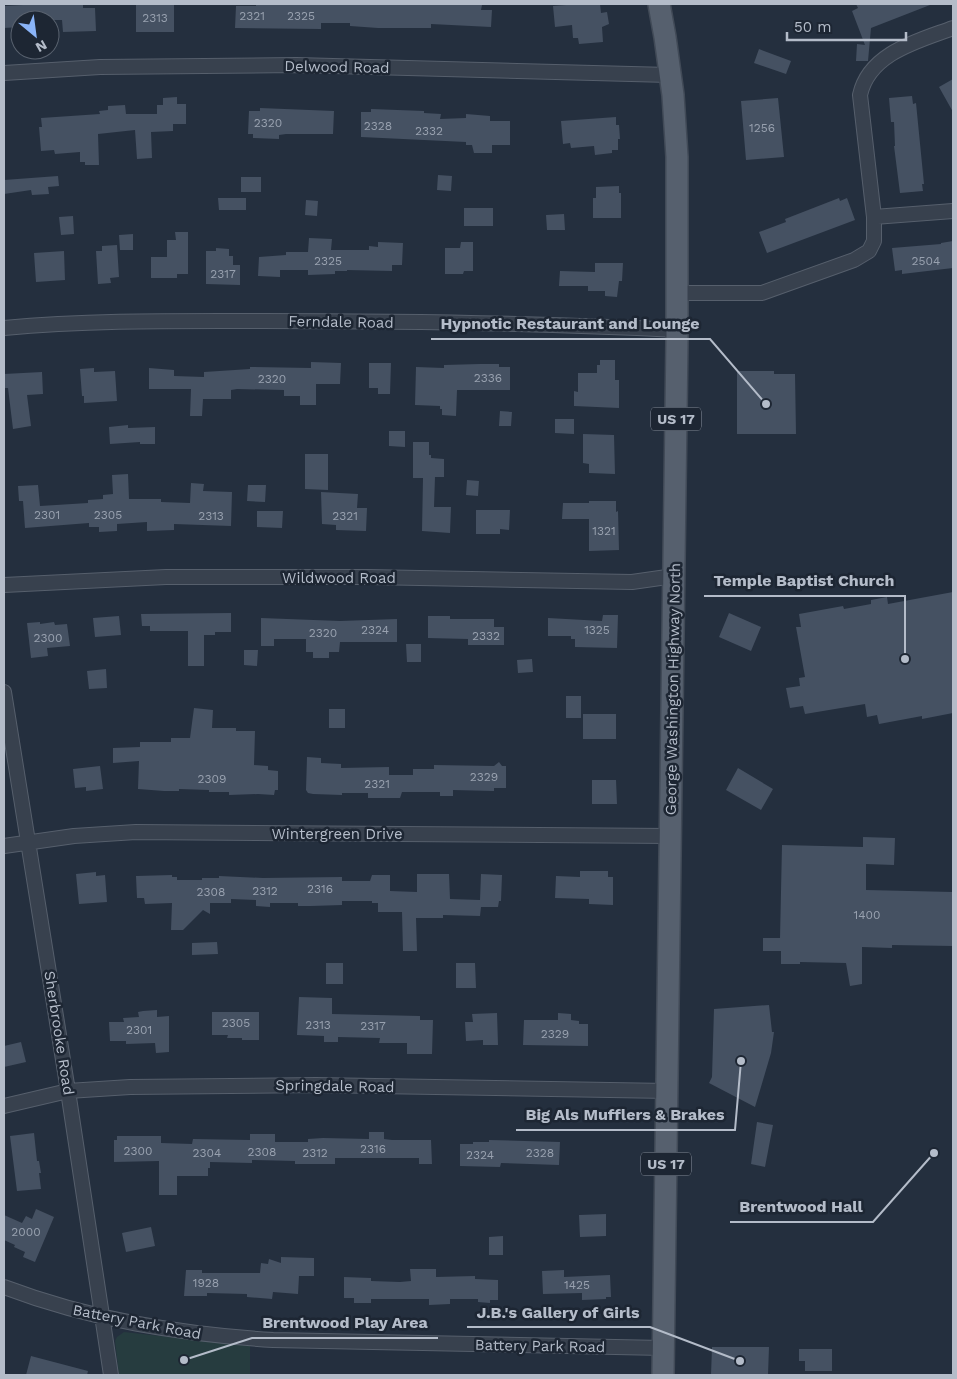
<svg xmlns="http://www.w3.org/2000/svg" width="957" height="1379" font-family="'Work Sans',sans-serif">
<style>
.green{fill:#263c3f}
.building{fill:#455162}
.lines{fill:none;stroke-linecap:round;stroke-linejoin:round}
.street-casing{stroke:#565f6c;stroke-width:16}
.primary-casing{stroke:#414a57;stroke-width:24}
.street{stroke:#38414e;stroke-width:14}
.primary{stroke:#56606e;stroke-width:21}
.labels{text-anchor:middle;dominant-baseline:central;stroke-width:5;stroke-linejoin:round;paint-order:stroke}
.number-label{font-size:12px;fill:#98a1af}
.shield{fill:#1d2633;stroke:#878f9c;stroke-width:1}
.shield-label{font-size:14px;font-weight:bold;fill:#b4bcc9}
.street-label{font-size:15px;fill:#b4bcc9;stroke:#1d2633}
.leader{fill:none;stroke:#b4bcc9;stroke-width:2}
.callout-dot{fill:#b4bcc9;stroke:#1d2633;stroke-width:2}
.callout-label{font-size:16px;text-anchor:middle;font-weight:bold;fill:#b4bcc9;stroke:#1d2633;stroke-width:5;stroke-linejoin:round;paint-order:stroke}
</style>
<rect width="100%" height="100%" fill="#242f3e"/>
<path class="green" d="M124 1332 250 1346V1375H119L115 1341 117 1337Z"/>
<path class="building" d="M23 4H83V8H95L96 31 63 32 62 20H20V27L4 28V6L23 5Z
M136 4H174V32H136Z
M256 4 482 5 481 10H492L491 27 431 24V28H378L350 26V23H321V29L235 28 236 6H256Z
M579 4H600L601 13 607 12 609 24 602 27 603 42 579 44 578 38H573L572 25 555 27 553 6Z
M856 4H930V5L871 28 868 61H856L857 44 865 45 852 11 858 8Z
M759 49 791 61 786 74 754 63Z
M953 79V112L939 87Z
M912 96 913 104 916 103 924 184H922L923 191 900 193 894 146H895L894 122H891L889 98Z
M177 97V104H186V124H173V131L151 132 152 158 137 159 135 130 98 134 99 165H85V162H80V152L55 154 54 150 41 151 39 127H42L41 118 100 114 99 111 108 110V106L125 105 126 114H157V105H163V98Z
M778 98 784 157 746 160 741 101Z
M260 108 334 111 333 134H286L279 135V139L253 138V134H248L249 111H260Z
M371 109 424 111V113L441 114 440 119 466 118V114L490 116V121H510V145H492V153H474L472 145H466V142L361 137V112H371Z
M616 117V125H619L620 139H618V150H612V153L595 155 594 146 571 148 570 143 563 144 561 121Z
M438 175 452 176 451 191 437 190Z
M58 176 59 186 48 187 49 194 32 195 31 190 4 194V180Z
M241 177H261V192H241Z
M619 186V193H621V218H593V198H596V187Z
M218 198H246V210H219Z
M839 198 840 201 847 198 855 220 767 253 759 232 786 222 785 219Z
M306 200 318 201 317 216 305 215Z
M464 208H493V226H464Z
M564 214 565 230H547L546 215Z
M73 216 74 234 61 235 59 217Z
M175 232H188V274H177V278H151V257H167V240H176Z
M133 234V250H120L119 235Z
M309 238 332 239 331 250H369V246L378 247V242L403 243 402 265H392V271L347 270V271H335V274L308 275V270H280V277L258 276 259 257 286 255V252H308Z
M953 241V268L902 274V270L895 271 892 248 941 244V243Z
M461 242H473V271H464L463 274H445V248H460Z
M117 245 119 277 110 278 111 283 98 284 96 251H102V246Z
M216 248 229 249V256H233V265H240V285L206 284V251H216Z
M64 251 65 280 36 282 34 253Z
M595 263H623L622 281H619L617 297 605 296V291H588V286H559L560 271 595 272Z
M600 360H615V380H619V408L574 406V391L578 392V373H597V365H600Z
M311 362 341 363 340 384H316V405H300V396H284V390L237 389 231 390V399H203L202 416H190L191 389H149V368L174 370V376L204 377V372L250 369V367L311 368Z
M369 363H391L390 394H378V388H369Z
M480 364H499V367H510V390H457L456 416 442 415V409H440V406L415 405 416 367 444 368V365Z
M94 368V372L115 371 117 401 84 403V396H82L80 369Z
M737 371H774V374H795L796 434H737Z
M42 372 43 394 27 395 31 426 13 429 8 388H4V374Z
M500 411 512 412 511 426H499Z
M555 419H574V434L555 433Z
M128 425V428L155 427V444H140V442L110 444 109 427Z
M389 431H405V447L389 446Z
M583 434 614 435 615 474 589 473V464L583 463Z
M413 442H429V455H431V458L444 459V477H435L434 507H451L450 533 422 531 423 478H413Z
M305 454H328V490L305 489Z
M128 474 129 499H161V502L190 503 191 483 204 484 203 491 232 492 231 526 174 524V530L147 531V522L117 524V531L99 532V527H89V523L25 528 23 501H19L18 486 38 485 40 506 88 503V500L103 499V495L113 494 112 475Z
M467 480 479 481 478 496 466 495Z
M248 485H266L265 502 247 501Z
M321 492 358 494 357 508H367L366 531 336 530V525L322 524Z
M589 501H616V512L618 511 619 550 589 551V519H562L563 503H589Z
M476 510H510L509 530 500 529V534H476Z
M257 511H283L282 528 257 527Z
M953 592V713L922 719V716L879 724 877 715 867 717 865 704 805 714 803 706 790 708 786 688 800 686 799 678 805 677 796 627H801L799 614 843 606 844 609 871 604V600L887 597 888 604Z
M231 613V632H215V635H204V666H188V631H150V626H142L141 614Z
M729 613 761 627 751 651 719 637Z
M603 615H618L617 648 575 647V639H571V636H548V618L602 621Z
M119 616 121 635 95 637 93 618Z
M428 616H450V619H494V627H504V645H468V639L428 638Z
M261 618 340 621 397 619V642H340L339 652H329V658H313V652H306V639H274V646H261Z
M40 622V624L54 622 55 625 67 624 70 646 47 648 48 656 31 658 27 623Z
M406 644H421V662H407Z
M244 650H258L257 666 244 665Z
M532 659 533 672 518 673 517 660Z
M106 669 107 688 89 689 87 671Z
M566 696H581V718H566Z
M194 708 213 710 212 728H236V731H255L254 765 268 766V770L278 771V790H275L274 795 258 794 229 795V792H209V790L179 789V791H164L138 789 139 761 113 763V748L140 747V742H171V738H190Z
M329 709H345V728H329Z
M583 714H616V739H583Z
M307 757 321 758V763L341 764V768L389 767V775H413V769H434V765L494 766 499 762 502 766H506V788H494V791L453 790V796H440V792H402L400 798H368V793H342V795L313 794 308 793 306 790Z
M100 766 103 789 86 791V787L75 788 73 769Z
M738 768 773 789 761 810 726 790Z
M592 780H616L617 804H592Z
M863 837 895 838 894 865 866 864V890L953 892V946L892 945V948L862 947V984L850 986 846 963 800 962V964H781V951H763V938H780L782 845 863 847Z
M580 871H608V877H613V905L589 904V899L555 898 556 876 580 877Z
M96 872V876L105 875 107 902 79 904 76 874Z
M417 874H449L450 899 480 900 481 874 502 875 501 901H499L498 907H481L480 916 443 915V918H416L417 951H403L402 912H378V903H372V901H342V905L311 906H298V903H270V907L256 906V900L231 899V903H210V914L203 910 183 930H171L172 903 145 904 144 898H137L136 876 172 875V877H177V880H202V878H219V876L263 878 342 877V881H370L372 875H390V891L417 892Z
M217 942 218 954 192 955V943Z
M326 963H343V984H326Z
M456 963H475L476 988H456Z
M299 997 332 998V1014L420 1016V1020H433L432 1054H407V1043H379L380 1038 338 1037V1042H324V1036L297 1035Z
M769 1005 772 1032H774L771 1053 755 1107 709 1083 712 1077 714 1009Z
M157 1010V1017L169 1016V1052L156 1053 155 1043 126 1044V1041H110L109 1022H124L123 1018 139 1017 138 1012 143 1011Z
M212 1012H259V1040H242V1038H227L228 1035H212Z
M497 1013 498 1045H483V1040L466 1041 465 1022H473L472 1014Z
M558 1013 571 1014V1020L579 1021V1024H588V1046L523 1045 524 1020H558Z
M21 1042 26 1062 4 1067V1046Z
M757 1122 773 1125 765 1167 751 1164Z
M369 1132H384V1139L392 1140H431L432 1164H419V1158H335V1164H295V1161L252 1160V1163L210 1162V1168H208V1176H177V1195H159V1161L114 1162V1140H117V1136H161V1143L192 1144 193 1139 250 1140V1134H275V1142H308V1139L323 1138 369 1139Z
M34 1133 37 1161H39L41 1173H39L41 1189 17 1191 10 1136Z
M489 1140 560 1142 559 1165 501 1163 500 1167 460 1166V1144H473V1142H489Z
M36 1209 54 1217 35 1262 23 1257 25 1252 14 1247 15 1245 4 1240V1215L22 1223 26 1216 32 1219Z
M606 1214V1236L580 1237 579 1215Z
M151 1227 155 1246 126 1252 122 1233Z
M503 1236V1255H489V1237Z
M281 1257 314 1258V1276H299L298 1294 273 1292 272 1299 247 1297V1294L207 1293V1296H184L186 1270H202V1273H260L261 1263 268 1264 269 1259 281 1263Z
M410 1269H436V1277L475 1276V1279L498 1280V1300H490V1303L478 1302V1299H450V1304L429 1305V1299H371V1303H354V1298H344V1277L371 1278V1281L400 1282 411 1281Z
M564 1270V1277L610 1275 611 1297H606V1299L582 1300V1293L543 1294 542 1271Z
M712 1347H769L768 1375H711Z
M799 1349H832V1371H805V1361H799Z
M31 1356 88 1371 87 1375H26Z"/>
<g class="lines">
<defs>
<path id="street" d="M4 73 100 67 296 65 669 75
M874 217 953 211
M678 293H762L854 260 869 251 874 241V217L860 95C869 53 918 41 953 28
M4 328C89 320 175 321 261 321 400 321 539 323 677 330
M4 585 166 577H368L632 582 674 576
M4 692 68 1091 111 1375
M4 846 74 836 136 832 670 836
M4 1106 68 1091 130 1087 316 1085 668 1091
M4 1287C91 1320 180 1334 273 1340L663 1348"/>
<path id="primary" d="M659 4 665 37 673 95 677 157V339L663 1375"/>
</defs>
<use href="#street" class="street-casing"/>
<use href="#primary" class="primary-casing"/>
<use href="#street" class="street"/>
<use href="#primary" class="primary"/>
</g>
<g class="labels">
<g class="number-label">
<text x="252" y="16">2321</text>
<text x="301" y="16">2325</text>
<text x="155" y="18">2313</text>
<text x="268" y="123">2320</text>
<text x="378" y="126">2328</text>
<text x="762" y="128">1256</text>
<text x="429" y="131">2332</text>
<text x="328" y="261">2325</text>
<text x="926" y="261">2504</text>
<text x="223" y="274">2317</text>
<text x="488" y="378">2336</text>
<text x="272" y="379">2320</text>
<text x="47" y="515">2301</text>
<text x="108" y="515">2305</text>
<text x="211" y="516">2313</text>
<text x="345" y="516">2321</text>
<text x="604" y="531">1321</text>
<text x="375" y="630">2324</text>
<text x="597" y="630">1325</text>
<text x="323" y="633">2320</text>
<text x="486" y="636">2332</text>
<text x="48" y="638">2300</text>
<text x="484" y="777">2329</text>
<text x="212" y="779">2309</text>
<text x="377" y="784">2321</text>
<text x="320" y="889">2316</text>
<text x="265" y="891">2312</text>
<text x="211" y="892">2308</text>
<text x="867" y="915">1400</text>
<text x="236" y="1023">2305</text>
<text x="318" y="1025">2313</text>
<text x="373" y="1026">2317</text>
<text x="139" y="1030">2301</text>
<text x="555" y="1034">2329</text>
<text x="373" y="1149">2316</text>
<text x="138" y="1151">2300</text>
<text x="262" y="1152">2308</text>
<text x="207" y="1153">2304</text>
<text x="315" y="1153">2312</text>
<text x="540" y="1153">2328</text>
<text x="480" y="1155">2324</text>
<text x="26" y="1232">2000</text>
<text x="206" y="1283">1928</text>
<text x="577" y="1285">1425</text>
</g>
<g class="shield">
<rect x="651" y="407.5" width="50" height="23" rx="4"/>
<rect x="641" y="1152.5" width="50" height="23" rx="4"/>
</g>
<g class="shield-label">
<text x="676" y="419">US 17</text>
<text x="666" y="1164">US 17</text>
</g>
<g class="street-label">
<text transform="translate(337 67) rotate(1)">Delwood Road</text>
<text transform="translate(341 322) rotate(1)">Ferndale Road</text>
<text x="339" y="578">Wildwood Road</text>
<text transform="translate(673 689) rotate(-89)">George Washington Highway North</text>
<text x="337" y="834">Wintergreen Drive</text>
<text transform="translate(59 1033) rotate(81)">Sherbrooke Road</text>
<text transform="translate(335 1086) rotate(1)">Springdale Road</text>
<text transform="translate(137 1322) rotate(11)">Battery Park Road</text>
<text transform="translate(540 1346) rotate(1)">Battery Park Road</text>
</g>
</g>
<path class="leader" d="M766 404L710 339H431M905 659L905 596H704M741 1061L735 1130H516M934 1153L873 1222H730M740 1361L650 1327H467M184 1360L252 1338H438"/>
<g class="callout-dot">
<circle cx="766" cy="404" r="5"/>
<circle cx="905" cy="659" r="5"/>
<circle cx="741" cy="1061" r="5"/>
<circle cx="934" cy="1153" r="5"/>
<circle cx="740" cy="1361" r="5"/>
<circle cx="184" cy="1360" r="5"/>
</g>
<g class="callout-label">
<text x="570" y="329">Hypnotic Restaurant and Lounge</text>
<text x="804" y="586">Temple Baptist Church</text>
<text x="625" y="1120">Big Als Mufflers &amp; Brakes</text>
<text x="801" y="1212">Brentwood Hall</text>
<text x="558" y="1318">J.B.'s Gallery of Girls</text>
<text x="345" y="1328">Brentwood Play Area</text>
</g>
<rect width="957" height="1379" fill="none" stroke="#b4bcc9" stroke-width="10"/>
<g transform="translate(35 35) rotate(151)"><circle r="24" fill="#1d2633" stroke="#59626f"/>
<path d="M0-4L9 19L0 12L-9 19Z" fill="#8ab4f8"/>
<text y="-8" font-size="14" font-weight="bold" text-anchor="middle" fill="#b4bcc9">N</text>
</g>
<path d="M787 32v8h119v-8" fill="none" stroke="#b4bcc9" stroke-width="2.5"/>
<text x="794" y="32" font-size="15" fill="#b4bcc9" stroke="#1d2633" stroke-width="4" paint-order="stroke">50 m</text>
</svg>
